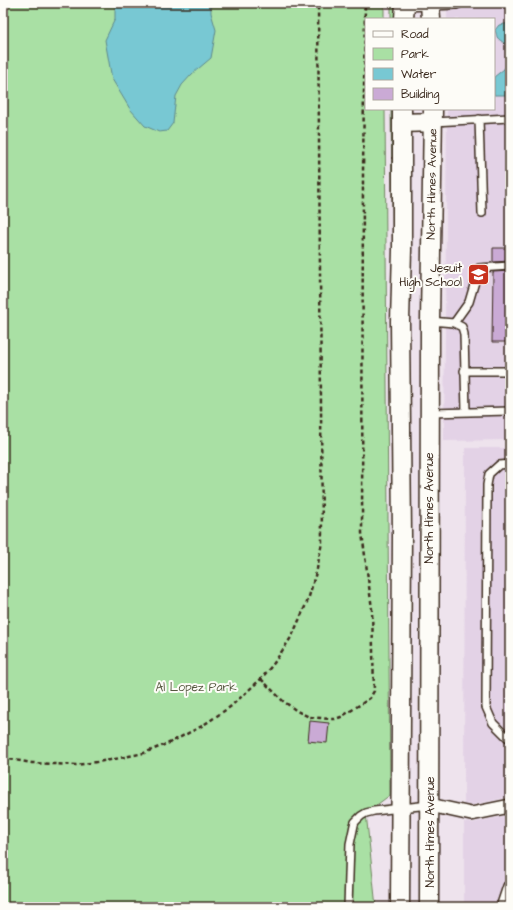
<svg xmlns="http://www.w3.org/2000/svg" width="513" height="910" font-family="'Architects Daughter',sans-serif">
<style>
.built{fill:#e3d2e6}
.green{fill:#a9e0a4;stroke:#728561}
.water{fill:#78c8d3;stroke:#60898b}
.building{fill:#caaad5;stroke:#3b2a1e}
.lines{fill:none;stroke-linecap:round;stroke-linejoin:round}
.lane-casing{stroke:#3b2a1e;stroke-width:10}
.street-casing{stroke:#3b2a1e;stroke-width:16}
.secondary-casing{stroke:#3b2a1e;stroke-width:21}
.path{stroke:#3b2a1e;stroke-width:2.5;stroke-dasharray:4 3;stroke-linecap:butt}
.lane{stroke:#fdfcf7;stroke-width:7}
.street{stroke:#fdfcf7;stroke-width:13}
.secondary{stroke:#fdfcf7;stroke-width:18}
.labels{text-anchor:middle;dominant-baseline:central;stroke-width:4;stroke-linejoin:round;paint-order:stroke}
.street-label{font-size:12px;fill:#3b2a1e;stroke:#fdfcf7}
.poi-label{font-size:12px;fill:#3b2a1e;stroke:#fdfcf7;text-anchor:end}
.park-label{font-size:12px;fill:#565840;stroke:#fdfcf7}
</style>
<rect width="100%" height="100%" fill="#eee3ed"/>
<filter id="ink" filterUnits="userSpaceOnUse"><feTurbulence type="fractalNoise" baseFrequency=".025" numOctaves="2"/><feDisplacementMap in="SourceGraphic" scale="8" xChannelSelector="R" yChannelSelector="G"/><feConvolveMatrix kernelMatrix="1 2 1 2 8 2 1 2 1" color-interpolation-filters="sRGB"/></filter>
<g filter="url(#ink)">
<path class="built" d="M447 3H510V440L444 441 447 109H494V19H447Z
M465 448H510V797L471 805 464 804Z
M510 815V907H464V822L472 823Z"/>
<path class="green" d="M3 3H384V19H366V109H385L390 795 366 813 376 907H3Z
M391 3H395V19H391Z
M391 109H394L393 281Z"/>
<path class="water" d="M115 3H211V13L216 30 211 58 192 74 182 85 176 96 173 123 167 131 159 132 145 126 130 109 112 79 105 40 115 19Z
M510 23V53C510 43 501 43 497 37 497 36 495 30 495 30L499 25Z
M510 60V95H494V77L504 69Z"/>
<path class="building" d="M493 248H510V261L493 262Z
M510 271V342H492L493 272Z
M310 721 329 723 327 743 308 741Z"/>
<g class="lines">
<defs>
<path id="lane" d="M405 7 456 5 461 3
M479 119 482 213
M433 122 510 118
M430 321 454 323 462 327 464 334 466 412
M454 323 469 302 479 268 510 266
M464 371H510
M430 413 510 411
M510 464 499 465 489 474 487 485 486 707 493 723 507 737 510 739
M348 907 350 844 354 825 355 822 361 816 366 813 374 811 429 805
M500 907 507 886 510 884"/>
<path id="street" d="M430 805 471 814 510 806"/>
<path id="secondary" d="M430 3 431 19
M404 19 405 3
M402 123 433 122
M400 907 402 535 400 321 402 250V109
M429 907 430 321 433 109"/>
</defs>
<use href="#lane" class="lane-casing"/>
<use href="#street" class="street-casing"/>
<use href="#secondary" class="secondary-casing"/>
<path class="path" d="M261 679 283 701 297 711 309 717 331 719H335L341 717 352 710 370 698 374 691 372 609 362 533 363 172 365 3
M3 758 32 763 76 765 110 760 144 753 169 743 202 726 230 707 261 679 274 663 292 636 308 600 317 569 322 542 318 3"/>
<use href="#lane" class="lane"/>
<use href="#street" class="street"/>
<use href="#secondary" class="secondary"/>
</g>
</g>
<defs>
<symbol id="school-square" viewBox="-11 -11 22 22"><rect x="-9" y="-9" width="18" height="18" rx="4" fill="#c8321e" stroke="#fdfcf7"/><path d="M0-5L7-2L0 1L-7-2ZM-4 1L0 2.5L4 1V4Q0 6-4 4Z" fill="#fff"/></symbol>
</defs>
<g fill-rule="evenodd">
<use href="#school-square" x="466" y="262" width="25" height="25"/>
</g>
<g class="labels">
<g class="street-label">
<text transform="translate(432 184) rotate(-89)">North Himes Avenue</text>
<text transform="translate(429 508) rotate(-90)">North Himes Avenue</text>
<text transform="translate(430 832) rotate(-90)">North Himes Avenue</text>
</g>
<g class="poi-label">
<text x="462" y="268">Jesuit<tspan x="462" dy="14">High School</tspan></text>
</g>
<g class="park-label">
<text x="196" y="687">Al Lopez Park</text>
</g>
</g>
<rect width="513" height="910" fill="none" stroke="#fdfcf7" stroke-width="16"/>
<rect x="8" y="8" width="497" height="894" fill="none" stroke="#3b2a1e" stroke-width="1.5" filter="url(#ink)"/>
<rect x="365" y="18" width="130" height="92" fill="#fdfcf7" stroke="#afa8a0"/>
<rect x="373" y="31" width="20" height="6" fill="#fdfcf7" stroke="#afa8a0"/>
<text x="401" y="38" font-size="12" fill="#3b2a1e">Road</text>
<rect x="373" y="48" width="20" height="12" fill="#a9e0a4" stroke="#afa8a0"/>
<text x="401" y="58" font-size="12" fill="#3b2a1e">Park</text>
<rect x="373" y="68" width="20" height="12" fill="#78c8d3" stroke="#afa8a0"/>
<text x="401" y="78" font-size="12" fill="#3b2a1e">Water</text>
<rect x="373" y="88" width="20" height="12" fill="#caaad5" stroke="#afa8a0"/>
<text x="401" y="98" font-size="12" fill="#3b2a1e">Building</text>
</svg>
